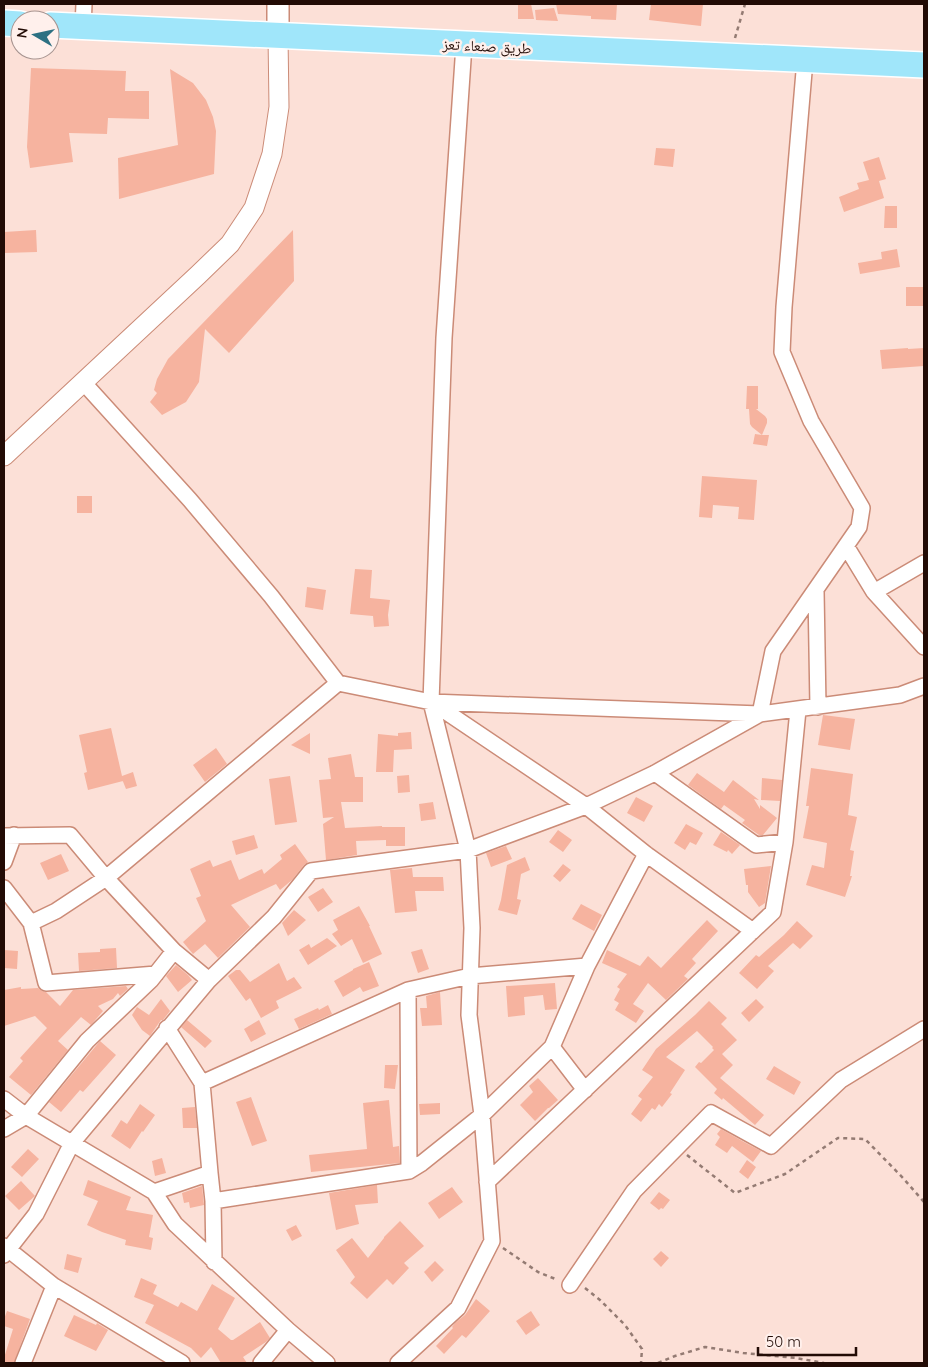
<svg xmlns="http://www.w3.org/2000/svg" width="928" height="1367" font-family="Quicksand,'Noto Naskh Arabic',sans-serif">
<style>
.building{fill:#f6b39f}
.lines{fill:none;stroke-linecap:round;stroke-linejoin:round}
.minor-casing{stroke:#cb8b77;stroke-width:18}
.tertiary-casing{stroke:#cb8b77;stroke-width:21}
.secondary-casing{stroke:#cb8b77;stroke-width:24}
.trunk-casing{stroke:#fff;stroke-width:28}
.path{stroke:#947b73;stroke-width:2.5;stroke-dasharray:4 4;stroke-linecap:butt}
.minor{stroke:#fff;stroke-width:15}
.tertiary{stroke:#fff;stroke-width:19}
.secondary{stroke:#fff;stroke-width:21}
.trunk{stroke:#a0e6fa;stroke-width:25}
.labels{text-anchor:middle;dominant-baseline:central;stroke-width:5;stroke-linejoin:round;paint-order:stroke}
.street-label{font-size:15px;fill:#220b05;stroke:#fff0ec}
</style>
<rect width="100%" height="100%" fill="#fce0d7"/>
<path class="building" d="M518 4H531L534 19H518Z
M556 4H617L616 20 591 19V16L558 14Z
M651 4H703L701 26 649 20Z
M554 8 558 21 536 20 535 10Z
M31 68 126 71 125 91H149V119L108 118 107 134 69 133 73 162 30 168 27 147Z
M170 69 193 83 206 100 213 117 216 131 214 174 119 199 118 158 178 145Z
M656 148 675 149 673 167 654 165Z
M879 157 886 179 879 181 884 198 844 212 839 197 859 189 857 183 869 180 863 162Z
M885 206H897V228H884Z
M36 230 37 252 4 253V232Z
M293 230 294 281 229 353 205 329 199 382 186 402 162 415 150 402 157 393 154 390 157 379 168 359Z
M897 249 900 267 860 274 858 263 882 259 881 252Z
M906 287H924V306H906Z
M908 348V349L924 348V366L882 369 880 350Z
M747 386H758V409H756L765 416 767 419V423L762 435H769L767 446 753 444 755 434 762 435 752 427 750 424 749 409H746Z
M702 476 757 480 754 520 738 519 739 507 713 505 712 518 699 517Z
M77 496H92V513H77Z
M355 569 372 570 370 598 390 600 388 615 389 626 374 627 373 616 350 614Z
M307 587 326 590 323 610 305 607Z
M823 715 855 719 850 750 818 745Z
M111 728 122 776 133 772 137 786 126 789 122 779 123 781 88 790 84 773 87 772 79 735Z
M411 732 412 749 394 750 393 772H376L378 734 398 736V733Z
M310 733V754L291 745Z
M216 748 227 764 205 782 193 765Z
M351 754 355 777H363V802H341L345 828 382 826V827H405V846H386V840L356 841 357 855 326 860 323 824 334 817 323 818 319 780 331 779 328 758Z
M811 768 853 774 848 815 857 817 850 850 854 851 850 876H852L845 897 806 885 812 865 824 868 827 843 803 838 809 806H806Z
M697 773 724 792 733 780 759 800 754 799 760 809V805L777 818 763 835H759L742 823 745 820 724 805 721 809 688 785Z
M409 775 410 792 398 793 397 776Z
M290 776 297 822 275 825 269 779Z
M762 778 782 780 780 801 761 800Z
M636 797 653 806 644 822 627 813Z
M433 802 436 819 421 821 419 804Z
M686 824 703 833 696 845 690 842 685 850 674 843Z
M558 830 572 840 563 852 549 842Z
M721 832 740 845 732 854 728 850 727 852 713 845Z
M254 835 258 848 236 855 232 841Z
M295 844 308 862 304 865 292 880 280 890 276 884 231 905 250 927 218 958 205 944 193 954 183 942 206 921 196 898 201 896 190 869 210 860 213 867 231 860 239 880 262 869 264 874 282 859 280 855Z
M506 846 512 859 491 867 486 853Z
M61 854 69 871 48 880 40 863Z
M525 857 530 870 521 874 517 899 521 900 517 915 498 910 501 900 507 865Z
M563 864 571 870 560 882 553 876Z
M771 866 765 903 759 907 748 892V885H746L744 869Z
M412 868 413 877H443L444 891H415L417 911 395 913 390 870Z
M323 888 333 902 318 912 308 897Z
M581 904 602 915 594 931 572 919Z
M359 906 370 926H369L382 954 363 963 352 939 341 946 332 934 338 930 333 920Z
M294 910 306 920 288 936 282 923Z
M707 920 718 931 692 959 696 963 684 976 688 979 666 1000 648 983 633 1004 644 1011 636 1023 615 1010 619 1003 614 1000 620 989 617 987 627 974 602 963 607 950 640 966 648 956 661 968Z
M797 921 813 936 800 949 793 943 768 966 774 971 757 989 739 973 756 955 759 957 784 935Z
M327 938 337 946 308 965 299 950 309 944 311 948Z
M116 948 117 968 79 971 78 953 100 952V949Z
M422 949 429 969 418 973 411 952Z
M4 950 18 951 17 969 4 968Z
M369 962 379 986 363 992 360 987 343 997 334 981 353 970V969Z
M279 963 287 981 294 977 302 988 276 1001 279 1008 261 1018 250 998 246 1001 228 976 236 970H240L250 982Z
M176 965 188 975 192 980 178 992 166 976Z
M555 983 557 1009 545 1010 543 995 524 997 525 1015 508 1017 506 986Z
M126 986 128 989 120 996 118 993 113 999 98 1006 103 1011 91 1025 81 1017 58 1041 68 1050 31 1095 9 1077 23 1061 20 1058 47 1028 35 1016 4 1026V990L21 987V989L38 988 42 991 46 992 60 1006 73 990Z
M440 992 442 1025 422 1026 420 1008H427L426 996Z
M161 999 170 1011 163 1020H161L150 1036 142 1030 132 1015 137 1007 149 1015Z
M756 999 764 1007 749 1022 741 1013Z
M709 1001 727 1018 721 1024 737 1040 722 1054 733 1065 720 1078 764 1115 755 1125 723 1098 722 1100 714 1093 717 1089 695 1067 699 1062 701 1063 714 1050 712 1048 713 1047 697 1031 666 1057 685 1070 670 1093 672 1094 662 1107 659 1104 655 1110 652 1108 641 1122 631 1114 642 1099 638 1096 653 1077 642 1070 656 1049 695 1015Z
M328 1005 332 1014 299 1029 294 1019 318 1008 319 1010Z
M187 1020 212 1041 205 1048 181 1027Z
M259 1020 266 1034 251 1042 244 1029Z
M100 1041 116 1055 83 1092 80 1090 61 1112 49 1102Z
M385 1065H398L395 1089 384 1088Z
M774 1066 801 1082 794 1095 766 1079Z
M538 1078 558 1100 549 1108H548L535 1121 520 1105 533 1092 529 1086Z
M251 1097 267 1141 252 1146 236 1102Z
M389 1100 393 1147 399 1146 400 1163 311 1172 309 1155 367 1149 363 1103Z
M440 1103V1114L420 1115 419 1104Z
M140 1104 155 1115 143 1132 142 1131 130 1149 111 1136 121 1120 127 1124Z
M195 1107 197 1128H183L182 1108Z
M721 1129 744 1142 761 1151 753 1162 732 1146 727 1153 715 1145 720 1137 717 1134Z
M28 1149 39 1159 22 1177 11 1167Z
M162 1158 166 1173 155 1176 152 1161Z
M747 1160 756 1167 748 1179 739 1172Z
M88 1180 131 1197 126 1210 153 1215 149 1237 153 1238 151 1250 125 1245 126 1240 102 1232 87 1225 98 1201 83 1195Z
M21 1181 35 1196 19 1210 5 1196Z
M377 1185 378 1203 355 1205 359 1224 336 1230 329 1193Z
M202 1186 204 1205 190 1208 189 1202 184 1203 182 1193Z
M452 1187 463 1202 439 1219 428 1203Z
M659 1192 670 1200 663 1209 661 1208 659 1210 650 1203Z
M400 1221 424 1246 404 1263 409 1268 393 1285 387 1279 367 1299 350 1283 355 1277 336 1250 352 1238 368 1258 384 1238V1237Z
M296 1225 302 1236 292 1241 286 1230Z
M661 1251 669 1258 661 1267 653 1259Z
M67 1254 82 1258 78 1273 64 1269Z
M435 1261 444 1270 432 1282 424 1272Z
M141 1278 157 1285 153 1294 178 1307 181 1302 197 1311 212 1284 235 1298 218 1329 231 1340H233L260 1322 270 1338 266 1342 243 1357 247 1363H221L211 1347 201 1358 191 1348 145 1323 154 1305 134 1297Z
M476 1299 490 1311 466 1338 462 1335 444 1354 436 1346 453 1328 452 1327 455 1323 465 1315Z
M7 1311 30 1319 14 1363H4V1358L13 1329 4 1326V1319Z
M531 1311 540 1325 526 1335 516 1321Z
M74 1315 96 1325 97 1323 108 1330 96 1351 64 1336Z"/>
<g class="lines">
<defs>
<path id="minor" d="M83 27 84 4
M846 546 874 592 924 563
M816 591 818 707
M874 592 924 647
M338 683 431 702 760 714 773 651 859 527 862 508 811 421 782 352 784 307 805 60
M433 703 586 806 646 854 753 931
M655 773 756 845 785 842
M4 836 70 835 106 878 174 951 209 980
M4 862 14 835
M4 888 31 923 56 911 106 878 338 683 271 596 190 500 83 382
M31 923 46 983 156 974
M408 990 409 1171
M167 1028 202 1083 408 990 470 976 587 966
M552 1047 585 1090
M202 1083 210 1173
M4 1099 26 1116 154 1192 175 1224 288 1330 327 1363
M4 1129 26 1116 87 1041 151 980 174 951
M487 1182 773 912 785 842 798 710
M154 1192 210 1173 213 1201
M4 1246 54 1286 23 1363
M4 1255 36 1214 72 1143 209 980 274 917 311 871 468 850 586 806 655 773 760 714 900 695 924 686
M214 1262 213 1201 409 1171 422 1163 482 1115 552 1047 587 966 646 854
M570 1285 634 1191 711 1113 771 1146 841 1080 924 1029
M54 1286 182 1363
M261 1363 288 1330
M398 1363 458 1308 492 1241 482 1115 469 1015 472 928 468 850 431 702 444 338 464 45"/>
<path id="tertiary" d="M4 456 198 275 230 244 254 208 272 154 279 107 278 36"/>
<path id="secondary" d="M278 4V36"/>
<path id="trunk" d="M4 23 20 24
M50 25 924 65"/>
</defs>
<use href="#minor" class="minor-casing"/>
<use href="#tertiary" class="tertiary-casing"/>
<use href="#secondary" class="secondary-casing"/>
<use href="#trunk" class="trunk-casing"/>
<path class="path" d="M735 38 745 4
M687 1155 735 1193 785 1174 838 1138 865 1139 903 1178 924 1202
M503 1248 538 1272 558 1280
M585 1288 600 1300 625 1325 642 1349 641 1363
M658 1363 675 1356 705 1347 743 1353 796 1358 824 1363"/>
<use href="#minor" class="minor"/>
<use href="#tertiary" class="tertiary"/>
<use href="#secondary" class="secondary"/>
<use href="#trunk" class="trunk"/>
</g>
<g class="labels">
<g class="street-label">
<text transform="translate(487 46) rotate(3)">طريق صنعاء تعز</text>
</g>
</g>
<rect width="928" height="1367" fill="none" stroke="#220b05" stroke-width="10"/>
<g transform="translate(35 35) rotate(279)"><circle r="24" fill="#fff0ec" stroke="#a79490"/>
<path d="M0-4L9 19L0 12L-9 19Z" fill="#2d7082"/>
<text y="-8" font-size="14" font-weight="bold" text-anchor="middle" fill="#220b05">N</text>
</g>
<path d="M758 1347v8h98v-8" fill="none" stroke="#220b05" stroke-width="2.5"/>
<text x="766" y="1347" font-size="15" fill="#220b05" stroke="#fff0ec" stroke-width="4" paint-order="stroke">50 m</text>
</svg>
